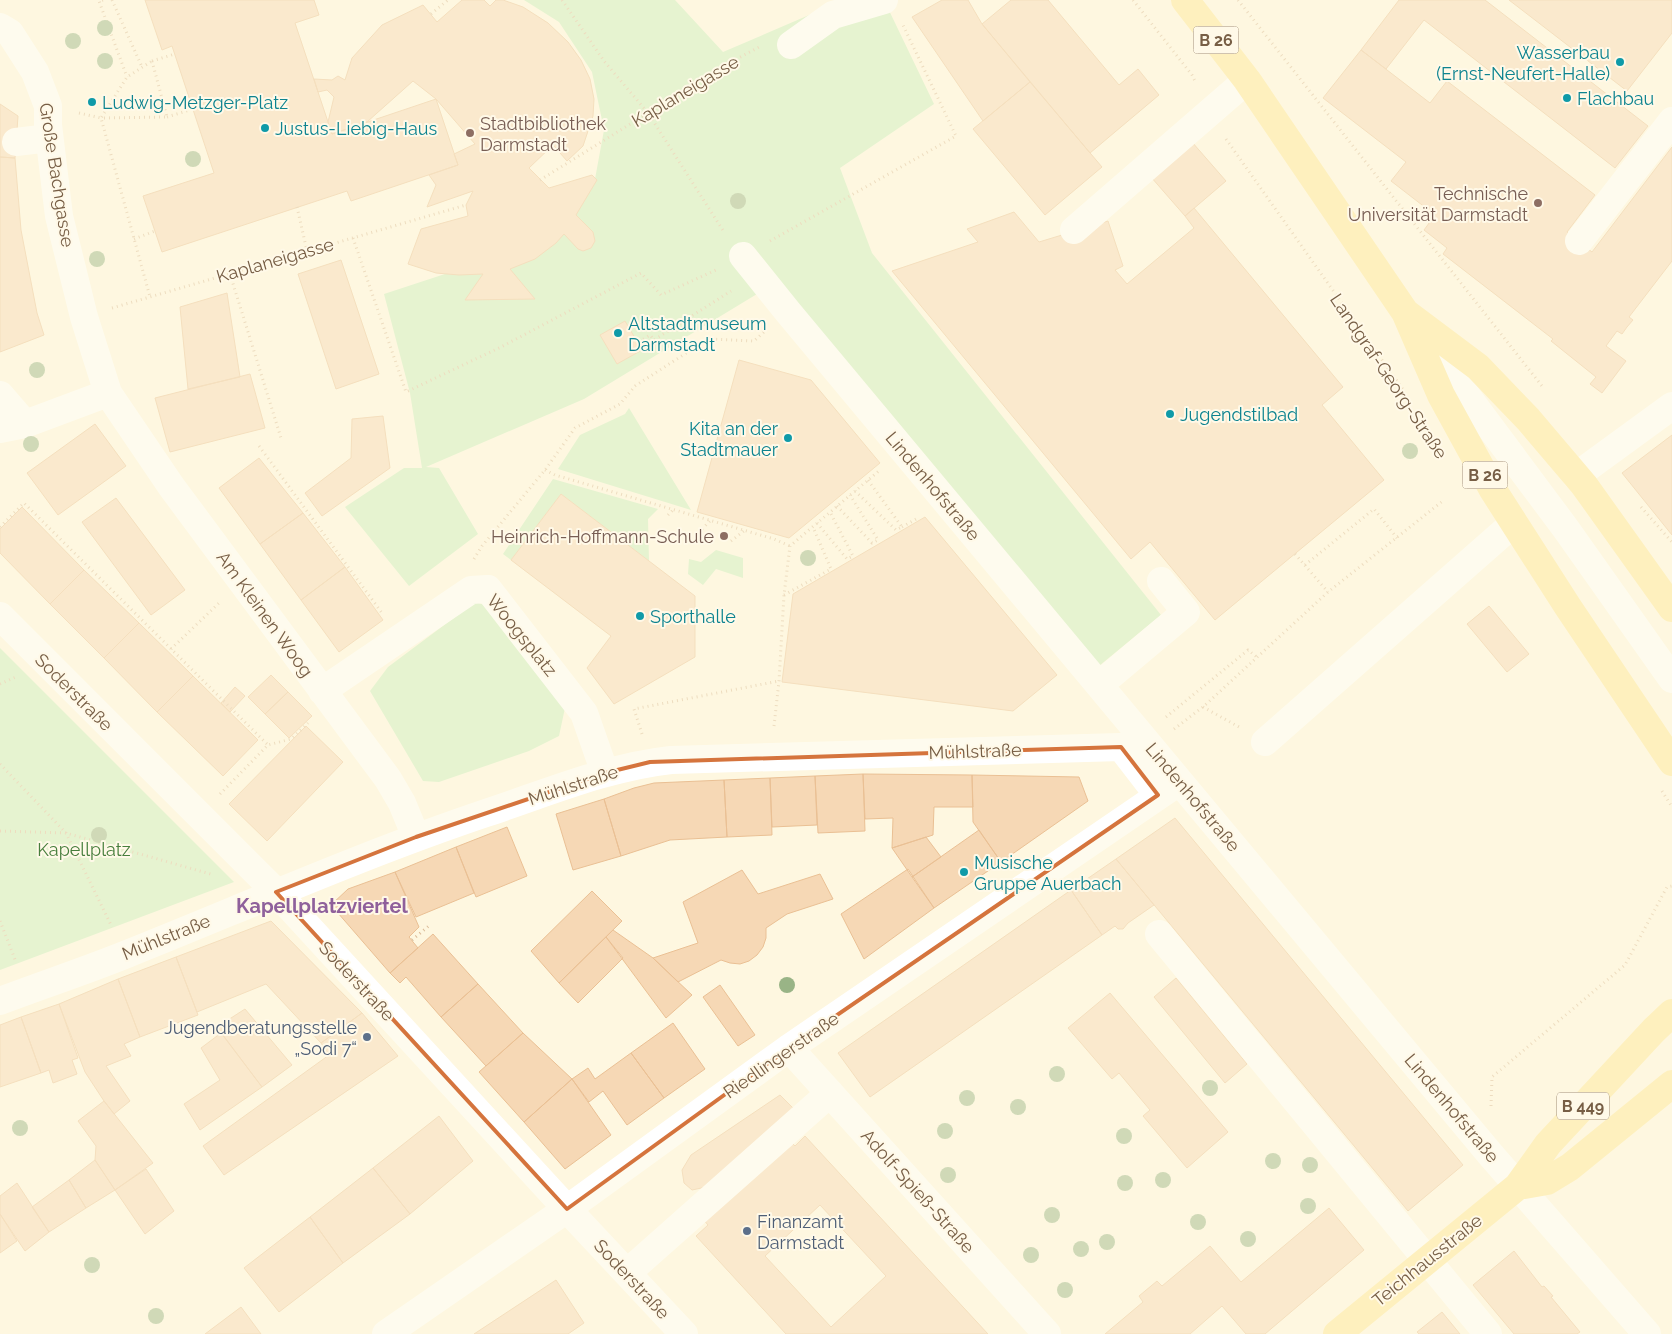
<svg xmlns="http://www.w3.org/2000/svg" width="1672" height="1334" font-family="Raleway,sans-serif">
<style>
.green{fill:#caedbd}
.building{fill:#f6d8b5;stroke:#eac094;fill-rule:evenodd}
.lines{fill:none;stroke-linecap:round;stroke-linejoin:round}
.path{stroke:#dbbb98;stroke-width:3;stroke-dasharray:1 4;stroke-linecap:butt}
.minor{stroke:#fff;stroke-width:28}
.major{stroke:#ffe696;stroke-width:28}
.tree{fill:#99b486}
.marked{fill:none;stroke:#d5743d;stroke-width:4;stroke-linejoin:round}
.culture-dot{fill:#0f9aa8;stroke:#fff9e8;stroke-width:2}
.education-dot{fill:#8d6e63;stroke:#fff9e8;stroke-width:2}
.service-dot{fill:#5c6f8a;stroke:#fff9e8;stroke-width:2}
.labels{text-anchor:middle;dominant-baseline:central;stroke-width:4;stroke-linejoin:round;paint-order:stroke}
.shield{fill:#fff9e8;stroke:#a08c76;stroke-width:1}
.shield-label{font-size:16px;font-weight:bold;fill:#775e45}
.culture-label{font-size:18px;fill:#0d838f;stroke:#fff9e8;text-anchor:start}
.street-label{font-size:18px;fill:#775e45;stroke:#fff9e8}
.education-label{font-size:18px;fill:#785e54;stroke:#fff9e8;text-anchor:end}
.park-label{font-size:18px;fill:#477e3c;stroke:#fff9e8}
.service-label{font-size:18px;fill:#4e5e75;stroke:#fff9e8;text-anchor:end}
.quarter-label{font-size:20px;font-weight:bold;fill:#8f609b;stroke:#fff9e8}
</style>
<rect width="100%" height="100%" fill="#fef7e0"/>
<path class="green" d="M524 0H675L723 52 844 0H884L934 104 840 168 872 253 1161 615 1099 666 770 286 584 399 426 467 439 468 478 534 409 586 345 507 404 468H422L410 393 384 294 448 273 555 244 595 179 604 130 592 72 559 22Z
M629 408 691 510 558 469 580 435 625 414Z
M553 479 658 509 648 519 649 561 561 494 511 560 503 554Z
M716 550 743 558V578L716 569 703 585 688 574 689 559 701 562Z
M475 602 492 607 565 708 559 736 529 751 439 782 423 781 370 691 388 667Z
M0 648 234 882 0 970Z"/>
<path class="building" d="M145 0H314L319 15 295 23 332 134 436 99 458 165 351 201 347 191 162 252 143 196 214 173 172 46 162 50Z
M462 0H484L490 6 496 0H503L523 7 548 23 568 42 581 60 590 79 594 99 593 116 583 146 567 161 553 145 529 168 549 188 592 175 597 180 576 215 593 232 595 241 591 248 583 251 578 249 564 234 556 243 535 259 510 269 535 299 465 300 483 274 459 275 436 273 408 264 421 229 468 216 466 205 473 191 427 207 436 185 429 175 458 165 454 154 475 144 436 99 413 81 367 122 332 134 328 122 334 97 327 90 318 92 314 79 332 80 338 76 345 80 352 58 382 25 423 5 437 22Z
M942 0H968L982 24 1030 82 983 121 912 17Z
M1011 0H1048L1119 85 1138 69 1159 95 1090 153 982 24Z
M1399 0H1485L1648 126 1615 168 1424 20 1386 69 1361 50Z
M1509 0H1672V33L1627 91Z
M1361 50 1430 103 1447 81 1595 195 1567 232 1592 252 1672 147V261L1629 317 1633 320 1627 327 1622 334 1617 331 1606 346 1626 361 1602 393 1590 384 1596 377 1551 341 1553 339 1443 254 1447 248 1424 230 1435 215 1391 181 1406 162 1323 98Z
M1030 82 1102 167 1045 215 973 129Z
M0 104 18 116 15 158 0 157Z
M1192 142 1226 181 1185 216 1151 177Z
M0 157 15 158 21 230 37 313 44 335 0 352Z
M1194 208 1343 387 1322 405 1384 480 1215 620 1150 542 1131 559 892 271 978 242 967 229 1014 212 1039 242 1108 221 1123 266 1115 270 1127 284 1194 228 1185 216Z
M341 260 379 374 336 389 298 274Z
M227 293 240 377 188 389 180 307Z
M625 321 642 350 617 364 600 335Z
M739 360 811 380 880 463 789 538 697 512Z
M250 374 265 428 170 452 155 398Z
M383 416 390 468 322 516 305 493 351 458 352 419Z
M95 424 126 466 58 515 27 473Z
M1672 435V535L1622 473Z
M259 458 303 513 260 544 219 488Z
M561 494 695 596V657L614 704 587 668 611 636 511 560Z
M116 498 185 590 151 615 82 522Z
M22 507 84 570 50 604 0 553V529Z
M303 513 345 567 301 600 260 544Z
M925 517 1057 675 1013 711 782 682 793 594Z
M345 567 383 620 339 652 301 600Z
M84 570 139 623 104 658 50 604Z
M1489 606 1529 654 1507 672 1467 624Z
M139 623 193 676 157 712 104 658Z
M271 675 288 692 265 714 248 697Z
M193 676 258 740 223 776 157 712Z
M235 687 245 696 230 712 221 703Z
M288 692 312 716 289 738 265 714Z
M306 726 343 762 267 841 229 804Z
M863 774 972 775 973 807H934L933 835 892 848 893 818 865 819Z
M863 774 865 831 818 833 815 776Z
M972 775 1079 777 1088 801 1001 862 973 822Z
M815 776 817 825 772 827 770 778Z
M770 778 772 835 727 837 724 780Z
M724 780 727 837 670 840 621 856 604 799 634 788 654 783Z
M604 799 621 856 573 870 556 814Z
M1175 818 1463 1165 1408 1211 1116 859Z
M507 827 527 876 476 897 456 847Z
M979 830 1001 862 934 908 912 877Z
M926 837 941 857 912 877 892 848Z
M456 847 474 893 416 917 395 872Z
M1116 859 1154 905 1128 923 1123 929H1118L1115 926 1102 935 1071 890Z
M908 869 934 908 864 959 841 914Z
M742 870 758 894 820 874 833 899 787 914 766 928V938L763 947 757 955 749 961 740 964 730 963 721 960 678 982 653 958 698 943 683 902Z
M395 872 419 927 409 937 418 948 390 973 331 905 348 889Z
M1071 890 1102 935 870 1097 838 1053Z
M592 891 622 921 559 983 531 951Z
M271 921 362 1013 321 1043 266 984 197 1012 176 957Z
M613 930 653 958 692 995 666 1018 606 937Z
M433 934 478 984 441 1017 406 977 400 983 390 973Z
M606 937 623 958 578 1003 559 983Z
M176 957 198 1015 140 1037 118 979Z
M1176 978 1247 1064 1225 1083 1154 997Z
M118 979 140 1037 124 1044 131 1056 106 1066 130 1101 114 1114 104 1101 85 1072 59 1004Z
M478 984 523 1033 486 1066 441 1017Z
M720 985 755 1035 738 1046 703 997Z
M1110 993 1228 1132 1187 1168 1143 1116 1150 1110 1119 1073 1112 1079 1068 1028Z
M59 1004 78 1058 72 1060 77 1074 53 1083 49 1070 41 1073 21 1017Z
M245 1009 292 1065 262 1087 217 1027Z
M362 1013 398 1056 224 1175 203 1146 329 1055 321 1043Z
M21 1017 41 1073 0 1087V1025Z
M673 1023 705 1069 664 1098 631 1053Z
M221 1033 262 1087 200 1130 184 1104 220 1080 201 1048Z
M523 1033 572 1079 524 1122 479 1072Z
M631 1053 664 1098 627 1125 603 1091 589 1102 572 1079 588 1068 595 1079Z
M572 1079 611 1135 565 1169 524 1122Z
M780 1095 796 1111 706 1187 692 1190 684 1183 682 1170 691 1155Z
M104 1101 153 1163 115 1190 95 1160 96 1146 78 1121Z
M439 1116 473 1161 410 1214 373 1168Z
M805 1136 988 1334H786L696 1236 708 1225 702 1218 788 1139 795 1146ZM820 1205 886 1276 831 1327 765 1256Z
M95 1160 115 1190 86 1208 69 1180Z
M373 1168 410 1214 343 1263 310 1217Z
M146 1169 174 1211 145 1234 115 1190Z
M69 1180 86 1208 49 1232 32 1207Z
M17 1183 49 1232 25 1251 0 1214V1196Z
M1329 1208 1364 1250 1265 1334H1246L1222 1306 1190 1334H1105L1143 1302 1139 1296 1157 1281 1162 1286 1210 1246 1241 1282Z
M0 1214 17 1241 0 1253Z
M310 1217 343 1263 279 1312 244 1268Z
M1514 1251 1542 1287 1544 1286 1553 1296 1551 1297 1580 1332 1577 1334H1514L1473 1285Z
M556 1280 584 1323 568 1334H474Z
M241 1307 261 1334H205Z
M1442 1312 1460 1334H1419L1417 1332Z"/>
<g class="lines">
<path class="path" d="M103 0 99 1 127 77
M112 0 142 67
M562 0 604 61 648 113 724 232
M1133 0 1192 75 1196 83
M1238 0 1542 386
M431 14 448 0
M152 61 167 117 101 118 127 77Z
M152 61 175 54
M79 113 101 118 150 297
M167 117 193 109
M1226 139 1404 391
M540 180 648 113 699 79 761 46
M297 207 307 251
M353 238 406 392 501 347 641 273 661 295 716 270
M134 239 155 231
M770 241 956 136 902 23
M230 274 281 438
M112 308 466 205
M639 342 650 335 654 340 731 291
M259 446 382 613
M545 470 555 475 774 539 790 546
M855 491 896 530 902 527 868 480
M837 506 872 543 878 540 850 495
M1641 507 1672 542
M668 515 673 510
M817 523 847 559 853 556 830 512
M0 527 24 503 268 745
M902 527 918 518
M702 529 710 521
M731 541 744 531
M1295 554 1328 592
M474 559 482 546 545 470 575 428 620 404 635 386 708 339 754 341 764 332
M1305 565 1374 509 1397 538
M784 595 831 569 813 527
M171 649 219 603
M0 684 18 676
M1203 707 1239 727
M1166 717 1248 650 1258 658
M774 726 779 681 784 595 790 546 880 470
M1174 729 1203 707 1328 592 1444 500
M642 734 634 709 779 681
M0 764 66 833 112 927
M1662 791 1672 807
M220 794 268 745 291 739 308 723
M0 831 66 833 214 875
M0 921 16 962
M412 940 430 925
M1491 1106 1492 1077 1625 965 1667 887 1672 886"/>
<path class="minor" d="M0 27 10 33 35 72 48 106V125L59 216 84 317 108 393 171 486 388 779 402 803 416 837
M791 45 833 15 884 0
M16 142 49 138
M1074 230 1247 80
M1579 241 1672 121
M743 256 788 312 1490 1154 1647 1334
M1420 333 1566 529 1672 679
M0 395 25 424
M0 429 25 424 108 393
M1576 476 1672 406
M0 616 276 892 567 1209 684 1334
M1099 685 1186 612 1161 581
M322 691 471 590 488 589 584 713 605 773
M1265 742 1514 523
M1159 934 1488 1334
M0 1001C42 985 85 971 127 954 247 906 364 854 486 813 547 793 607 767 671 760L1121 747 1158 795
M789 1048 1047 1334
M627 1273 830 1093
M386 1334 567 1209 789 1048 1173 786"/>
<path class="major" d="M1185 0 1247 80 1405 312 1441 395 1493 490 1568 607 1672 762
M1406 313 1478 367 1528 419 1584 485 1672 608
M1518 1186 1547 1181 1570 1167 1672 1084
M1337 1334 1518 1186 1548 1144 1654 1030 1672 1013"/>
</g>
<g class="tree">
<circle cx="105" cy="28" r="8"/>
<circle cx="73" cy="41" r="8"/>
<circle cx="105" cy="61" r="8"/>
<circle cx="193" cy="159" r="8"/>
<circle cx="738" cy="201" r="8"/>
<circle cx="97" cy="259" r="8"/>
<circle cx="37" cy="370" r="8"/>
<circle cx="31" cy="444" r="8"/>
<circle cx="1410" cy="451" r="8"/>
<circle cx="808" cy="558" r="8"/>
<circle cx="99" cy="835" r="8"/>
<circle cx="787" cy="985" r="8"/>
<circle cx="1057" cy="1074" r="8"/>
<circle cx="1210" cy="1088" r="8"/>
<circle cx="967" cy="1098" r="8"/>
<circle cx="1018" cy="1107" r="8"/>
<circle cx="20" cy="1128" r="8"/>
<circle cx="945" cy="1131" r="8"/>
<circle cx="1124" cy="1136" r="8"/>
<circle cx="1273" cy="1161" r="8"/>
<circle cx="1310" cy="1165" r="8"/>
<circle cx="948" cy="1175" r="8"/>
<circle cx="1163" cy="1180" r="8"/>
<circle cx="1125" cy="1183" r="8"/>
<circle cx="1308" cy="1206" r="8"/>
<circle cx="1052" cy="1215" r="8"/>
<circle cx="1198" cy="1222" r="8"/>
<circle cx="1248" cy="1239" r="8"/>
<circle cx="1107" cy="1242" r="8"/>
<circle cx="1081" cy="1249" r="8"/>
<circle cx="1031" cy="1255" r="8"/>
<circle cx="92" cy="1265" r="8"/>
<circle cx="1065" cy="1290" r="8"/>
<circle cx="156" cy="1316" r="8"/>
</g>
<path d="M0 0H1672V1334H0ZM1121 747 1158 795 789 1048 567 1209 276 892 416 837 605 773 650 762Z" fill="#fef7e0" fill-opacity=".55" fill-rule="evenodd"/>
<path class="marked" d="M1121 747 1158 795 789 1048 567 1209 276 892 416 837 605 773 650 762Z"/>
<g class="culture-dot">
<circle cx="1620" cy="62" r="5"/>
<circle cx="1567" cy="98" r="5"/>
<circle cx="92" cy="102" r="5"/>
<circle cx="265" cy="128" r="5"/>
<circle cx="618" cy="333" r="5"/>
<circle cx="1170" cy="414" r="5"/>
<circle cx="788" cy="438" r="5"/>
<circle cx="640" cy="616" r="5"/>
<circle cx="964" cy="872" r="5"/>
</g>
<g class="education-dot">
<circle cx="470" cy="133" r="5"/>
<circle cx="1538" cy="203" r="5"/>
<circle cx="724" cy="536" r="5"/>
</g>
<g class="service-dot">
<circle cx="367" cy="1037" r="5"/>
<circle cx="747" cy="1231" r="5"/>
</g>
<g class="labels">
<g class="shield">
<rect x="1193.5" y="26.5" width="45" height="27" rx="4"/>
<rect x="1462.5" y="461.5" width="45" height="27" rx="4"/>
<rect x="1557" y="1092.5" width="52" height="27" rx="4"/>
</g>
<g class="shield-label">
<text x="1216" y="40">B 26</text>
<text x="1485" y="475">B 26</text>
<text x="1583" y="1106">B 449</text>
</g>
<g class="culture-label">
<text x="1610" y="52" text-anchor="end">Wasserbau<tspan x="1610" dy="21">(Ernst-Neufert-Halle)</tspan></text>
<text x="1577" y="98">Flachbau</text>
<text x="102" y="102">Ludwig-Metzger-Platz</text>
<text x="275" y="128">Justus-Liebig-Haus</text>
<text x="628" y="323">Altstadtmuseum<tspan x="628" dy="21">Darmstadt</tspan></text>
<text x="1180" y="414">Jugendstilbad</text>
<text x="778" y="428" text-anchor="end">Kita an der<tspan x="778" dy="21">Stadtmauer</tspan></text>
<text x="650" y="616">Sporthalle</text>
<text x="974" y="862">Musische<tspan x="974" dy="21">Gruppe Auerbach</tspan></text>
</g>
<g class="street-label">
<text transform="translate(685 91) rotate(-31)">Kaplaneigasse</text>
<text transform="translate(57 175) rotate(81)">Große Bachgasse</text>
<text transform="translate(275 260) rotate(-16)">Kaplaneigasse</text>
<text transform="translate(1389 376) rotate(56)">Landgraf-Georg-Straße</text>
<text transform="translate(933 486) rotate(50)">Lindenhofstraße</text>
<text transform="translate(265 614) rotate(54)">Am Kleinen Woog</text>
<text transform="translate(522 635) rotate(51)">Woogsplatz</text>
<text transform="translate(74 692) rotate(45)">Soderstraße</text>
<text transform="translate(975 751) rotate(-2)">Mühlstraße</text>
<text transform="translate(573 785) rotate(-18)">Mühlstraße</text>
<text transform="translate(1193 797) rotate(50)">Lindenhofstraße</text>
<text transform="translate(166 937) rotate(-22)">Mühlstraße</text>
<text transform="translate(357 981) rotate(47)">Soderstraße</text>
<text transform="translate(781 1055) rotate(-35)">Riedlingerstraße</text>
<text transform="translate(1452 1108) rotate(50)">Lindenhofstraße</text>
<text transform="translate(918 1191) rotate(48)">Adolf-Spieß-Straße</text>
<text transform="translate(1427 1260) rotate(-39)">Teichhausstraße</text>
<text transform="translate(632 1279) rotate(47)">Soderstraße</text>
</g>
<g class="education-label">
<text x="480" y="123" text-anchor="start">Stadtbibliothek<tspan x="480" dy="21">Darmstadt</tspan></text>
<text x="1528" y="193">Technische<tspan x="1528" dy="21">Universität Darmstadt</tspan></text>
<text x="714" y="536">Heinrich-Hoffmann-Schule</text>
</g>
<g class="park-label">
<text x="84" y="849">Kapellplatz</text>
</g>
<g class="service-label">
<text x="357" y="1027">Jugendberatungsstelle<tspan x="357" dy="21">„Sodi 7“</tspan></text>
<text x="757" y="1221" text-anchor="start">Finanzamt<tspan x="757" dy="21">Darmstadt</tspan></text>
</g>
<g class="quarter-label">
<text x="322" y="906">Kapellplatzviertel</text>
</g>
</g>
</svg>
